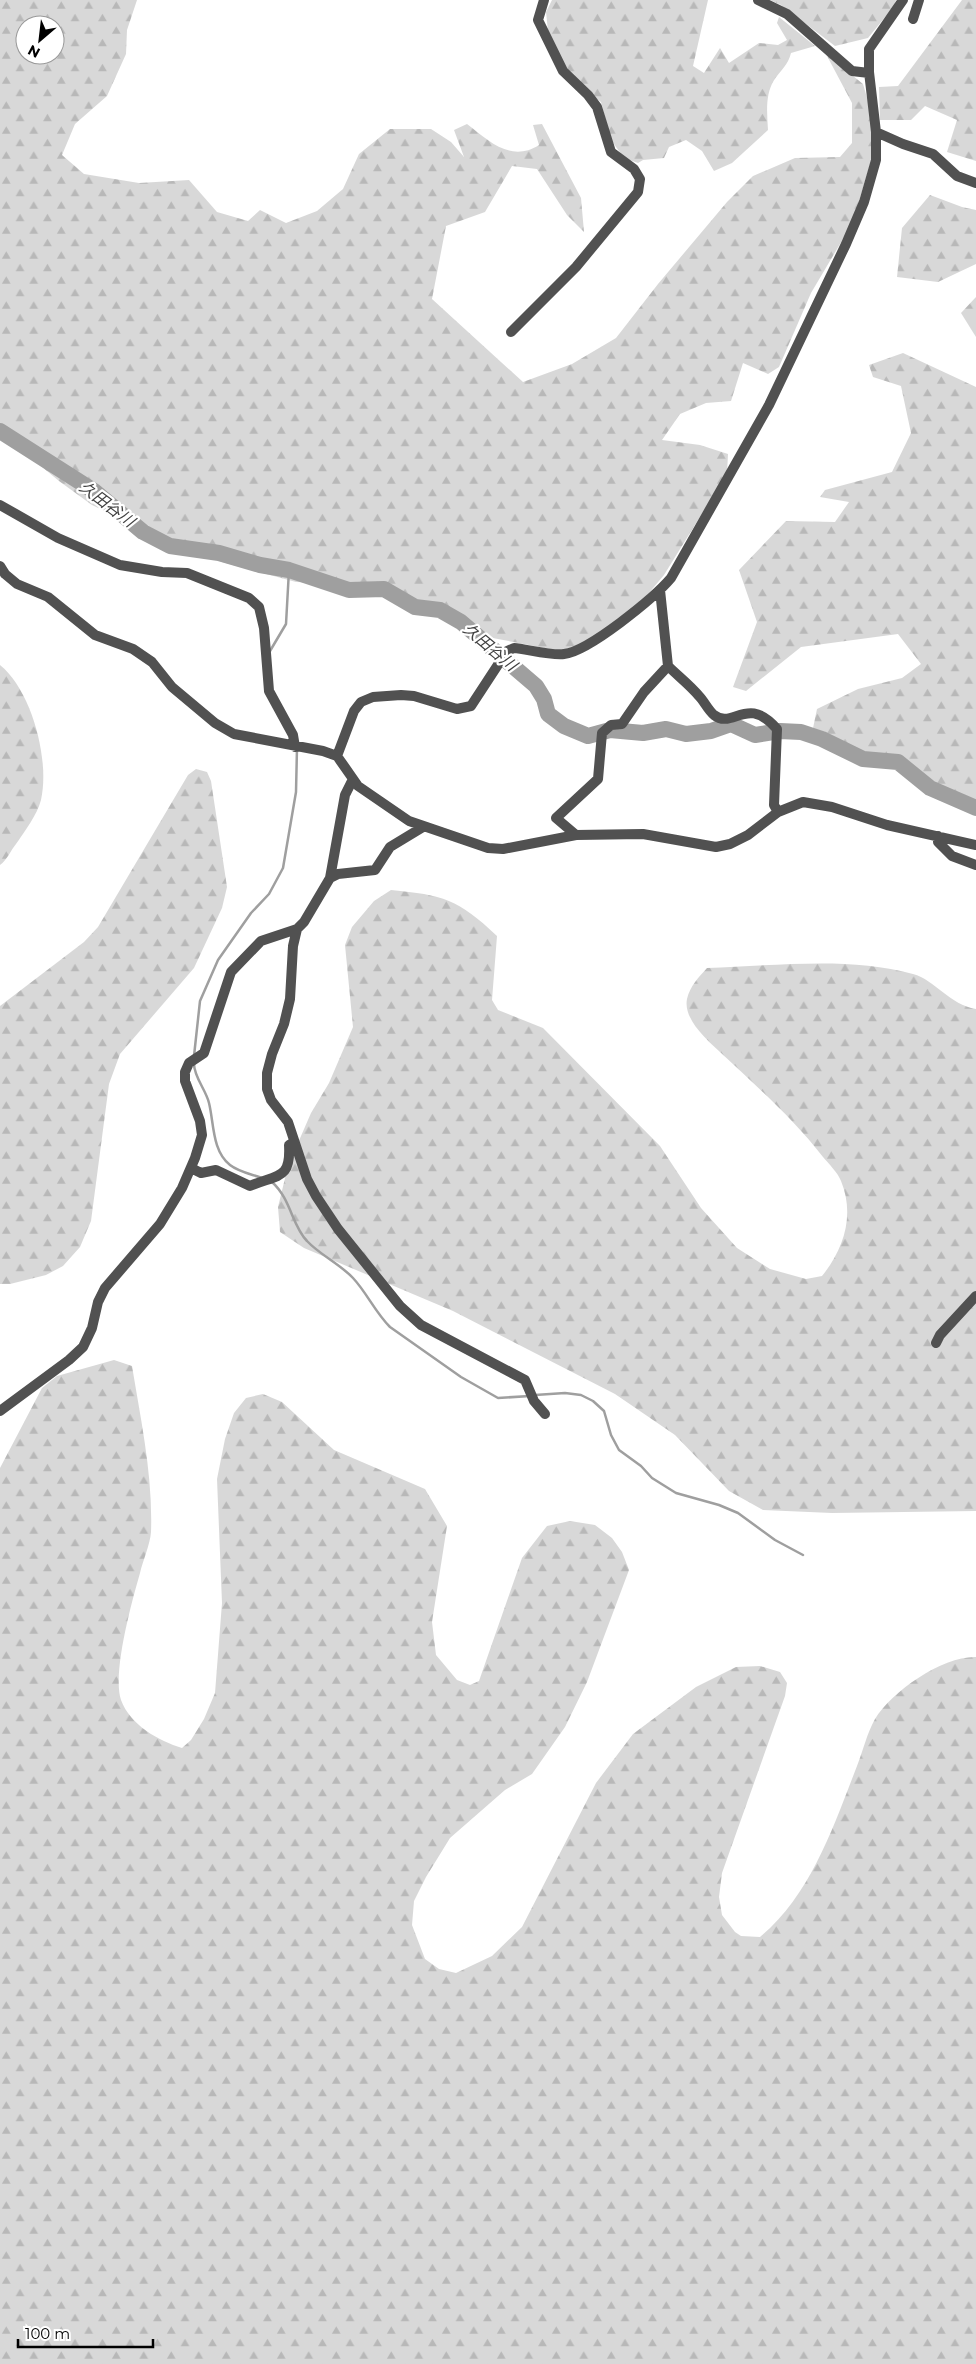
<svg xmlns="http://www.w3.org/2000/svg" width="976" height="2364" font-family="Montserrat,'Noto Sans JP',sans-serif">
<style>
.forest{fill:url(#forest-firs);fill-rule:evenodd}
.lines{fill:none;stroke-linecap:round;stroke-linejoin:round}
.stream{stroke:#9f9f9f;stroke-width:2.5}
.river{stroke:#9f9f9f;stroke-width:16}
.minor{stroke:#515151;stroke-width:10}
.labels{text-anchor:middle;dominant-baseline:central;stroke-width:4.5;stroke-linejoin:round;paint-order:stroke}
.water-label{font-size:16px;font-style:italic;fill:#404040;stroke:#fff}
</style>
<defs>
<pattern id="forest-firs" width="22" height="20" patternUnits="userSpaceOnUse" patternTransform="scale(1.25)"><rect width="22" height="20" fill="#d8d8d8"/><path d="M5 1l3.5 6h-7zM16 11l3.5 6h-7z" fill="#b8b8b8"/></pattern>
</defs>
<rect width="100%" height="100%" fill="#fff"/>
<path class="forest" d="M0 0H137L127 30 126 54 107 96 75 124 62 155 84 174 139 183 189 180 217 212 248 221 260 210 286 223 317 211 343 189 359 154 390 129H431L451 142 464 157 454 130 467 124C489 141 511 163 539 145L533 125 542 124 581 198 584 232 567 215 537 169 512 166 485 212 446 226 432 299 523 382 572 364 616 338 658 284 727 202 753 176 795 158 840 157 852 143V103L826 54 863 84 868 101 871 123V161L853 222 811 293 779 367 768 374 743 363 731 401 706 403 680 414 662 440 700 445 728 454 727 473 664 575 632 613 572 649 555 650 482 636 467 628 447 612 414 603 381 586 357 588 333 583 296 582 222 562 172 543 92 505 59 481 0 432ZM25 25H55V55H25Z
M552 0H708L693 66 704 73 720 48 729 63 759 43 778 45 787 40 777 23 779 17 815 46 791 53C788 65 781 70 774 80 765 95 767 113 768 130L732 163 714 171 702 151 686 140 669 147 664 158 643 160 638 163 624 158 611 140 601 102 581 87 564 66 548 31 546 12Z
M770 0H896L894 6 868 38 835 46 781 5Z
M962 0H976V161L947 152 957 120 925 106 911 120H880L879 87 898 86Z
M930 195 962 207 976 210V264L938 282 897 277 902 228Z
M976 297V337L961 313Z
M903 353 976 387V804L946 793 904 762 883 758 851 757 812 733 817 709 858 689 902 678 921 664 898 634 801 647 746 691 733 687 757 622 739 570 786 521 835 522 849 502 820 497 825 490 892 472 911 433 901 386 873 377 869 365Z
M0 665C32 691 50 760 41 800 37 815 25 831 16 844 11 850 7 860 0 865Z
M196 769 207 772 211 781 227 887 222 908 194 968 120 1054 109 1084 91 1221 80 1247 63 1266 46 1275 10 1284H0V1006L84 942 98 927 188 775Z
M391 890C443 895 458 899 497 936L492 1000 498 1010 543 1028 660 1146 701 1208 737 1248 770 1269 806 1279 822 1276C844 1249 855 1215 841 1181 838 1173 829 1164 823 1157 793 1118 756 1086 720 1052 707 1040 683 1019 687 999 690 986 699 977 707 968 774 966 849 956 913 974 935 980 950 1005 976 1009V1511L832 1513 763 1510 729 1491 675 1435 615 1394 453 1311 304 1248 280 1232 278 1207 288 1166 311 1113 329 1083 353 1027 345 945 352 927 374 901Z
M114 1360 132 1366C141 1421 153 1476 151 1532 150 1545 143 1560 140 1573 132 1601 112 1673 121 1700 130 1725 159 1741 182 1748L191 1740 204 1719 215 1693 222 1603 217 1479 225 1439 234 1413 246 1398 263 1394 282 1402 334 1450 425 1489 447 1526 432 1622 436 1655 457 1680 470 1685 479 1681 522 1558 547 1526 570 1521 595 1525 612 1538 622 1552 629 1570 587 1682 565 1727 532 1774 505 1790 450 1838 426 1877 414 1901 412 1925 425 1959 439 1969 456 1973 492 1956 522 1927 596 1783 633 1734 696 1687 736 1667 760 1666 780 1672 787 1683 785 1696 722 1873 719 1897 722 1915 735 1932 741 1936 760 1937C811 1895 834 1825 857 1766 863 1751 867 1733 875 1719 892 1691 943 1656 976 1657V2364H0V1468L42 1388 57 1376Z"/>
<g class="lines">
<path class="stream" d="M270 651 286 624 289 570
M194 1056 200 1001 218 960 251 913 269 894 283 868 296 792 297 748
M194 1064C194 1077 206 1090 209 1103 214 1123 212 1151 230 1165 239 1172 251 1174 262 1178
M272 1182C291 1199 292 1226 307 1241 320 1255 340 1264 353 1278 367 1293 375 1312 390 1327L461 1377 498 1398 530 1396
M535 1395 565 1393 581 1395 593 1401 604 1411 611 1435 619 1450 641 1466 652 1478 676 1493 719 1505 738 1513 775 1540 803 1555"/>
<path class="river" d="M0 431 94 491 143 532 170 546 219 553 260 565 289 570 349 590 384 589 415 607 440 610 461 622 536 686 544 699 548 714 564 726 588 736 610 730 643 733 666 729 686 734 711 731 731 724 755 735 780 731 801 732 822 739 863 759 898 762 930 788 976 808"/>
<path class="minor" d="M758 0 787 14 852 71 869 73
M913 19 919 0
M876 132 903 144 933 154 957 176 976 183
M511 332 576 267 638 192 640 179 634 169 611 152 597 107 588 95 563 71 538 20 544 0
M0 505 58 538 120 565 162 572 187 573 249 598 259 607 264 628 269 691 293 735 295 747
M0 566 5 574 17 584 48 597 95 635 133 649 152 662 172 687 215 723 234 734 323 751 337 756 358 786 409 821 488 848 503 849 576 835 643 834 716 847 730 844 748 835 778 812 803 802 832 807 887 825 976 845
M660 590 668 666C678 676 690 685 699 696 704 701 708 710 714 715 733 730 747 694 777 729L774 805 778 812
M337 756 354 711 361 702 373 697 401 695 414 696 457 709 471 706 507 651 514 648C526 649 553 656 564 654 589 651 654 598 671 578L769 405 846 244 864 202 876 160V132L869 72V49L903 0
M576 835 556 818 598 779 602 733 611 725 622 724 644 692 668 666
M938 836V842L952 856 976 865
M330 878 338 874 375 870 390 847 423 827
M297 929 293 946 290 999 284 1024 272 1054 267 1073V1089L271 1100 288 1122 307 1179 316 1196 338 1229 400 1306 421 1325 525 1380 534 1401 545 1414
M191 1168 201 1173 216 1170 250 1186C278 1174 291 1180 289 1145L294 1142
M936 1343 940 1335 976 1296
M0 1411 69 1360 83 1347 92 1328 98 1302 105 1288 160 1224 182 1188 195 1158 202 1135 200 1121 185 1081V1072L189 1063 204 1053 231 972 261 941 297 929 304 922 330 878 345 795 352 781"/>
</g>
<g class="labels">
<g class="water-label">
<text transform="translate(107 504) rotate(37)">久田谷川</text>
<text transform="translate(490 647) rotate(40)">久田谷川</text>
</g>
</g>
<g transform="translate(40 40) rotate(208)"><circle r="24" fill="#ffffff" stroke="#999999"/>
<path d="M0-4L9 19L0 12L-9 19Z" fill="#000000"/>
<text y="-8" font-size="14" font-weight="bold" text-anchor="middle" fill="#000000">N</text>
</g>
<path d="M18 2339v8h135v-8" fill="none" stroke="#000000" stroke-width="2.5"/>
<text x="25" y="2339" font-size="15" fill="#000000" stroke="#ffffff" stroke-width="4" paint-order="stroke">100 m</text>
</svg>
